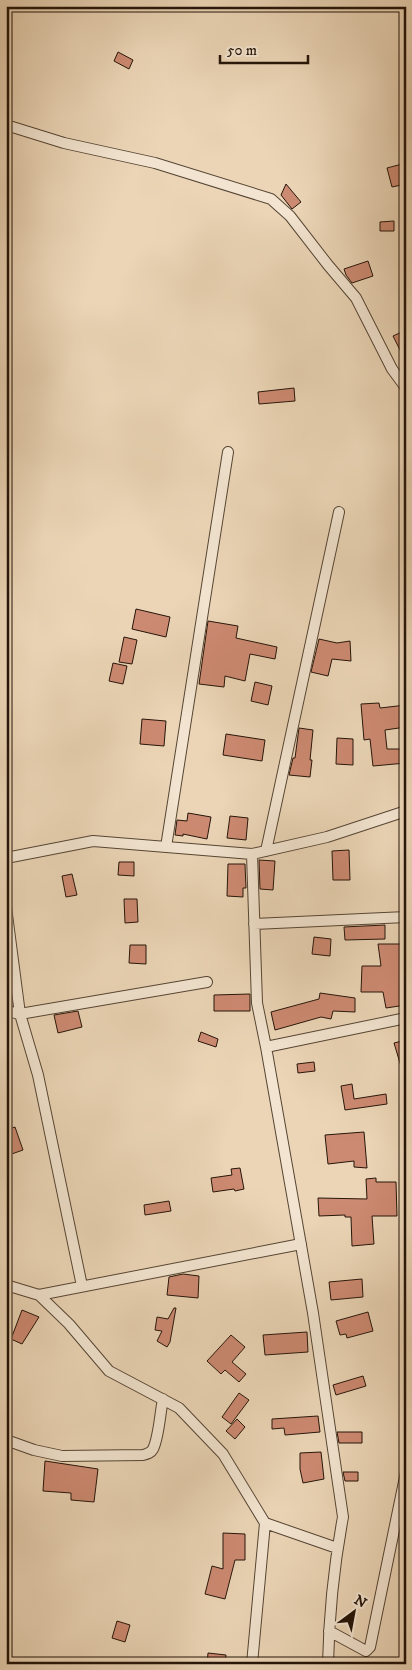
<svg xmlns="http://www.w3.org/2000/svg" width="412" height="1670" font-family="'IM FELL DW Pica',serif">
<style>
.building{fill:#cd8a72;stroke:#251509}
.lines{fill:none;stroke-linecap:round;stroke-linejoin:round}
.street-casing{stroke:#564534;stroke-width:12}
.street{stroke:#f2e4d0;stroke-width:10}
</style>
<rect width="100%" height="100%" fill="#ebd5b6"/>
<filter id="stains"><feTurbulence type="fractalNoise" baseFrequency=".004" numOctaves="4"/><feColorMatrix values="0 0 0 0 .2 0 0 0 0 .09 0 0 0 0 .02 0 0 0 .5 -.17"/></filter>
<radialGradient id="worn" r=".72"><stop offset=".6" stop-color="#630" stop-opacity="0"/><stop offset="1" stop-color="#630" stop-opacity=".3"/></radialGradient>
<path class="building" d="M118 52 133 60 129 69 114 61Z
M406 163V184L392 187 387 168Z
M286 184 301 202 292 209 281 195Z
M394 221V231H380V222Z
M368 261 373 276 352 283 346 275 344 269Z
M406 330V362L393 336Z
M294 388 295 401 259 404 258 392Z
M136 609 170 617 166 637 132 629Z
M208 621 238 626 236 638 277 647 275 659 250 654 245 681 225 676 224 687 199 684Z
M124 637 137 640 132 664 119 662Z
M319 639 337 643 350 641 351 661 332 659 328 676 311 672Z
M113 663 127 666 123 684 109 681Z
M255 682 272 686 268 705 251 701Z
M379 703 380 708 406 705V727L385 730 387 749H406V763L373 766 370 739 364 740 361 704Z
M142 719 166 721 164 746 140 744Z
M299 728 313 730 310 760H312L310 777 289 775 293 758H295Z
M226 734 265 740 262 761 223 755Z
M337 738 353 739V765L336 764Z
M188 813 211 817 207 839 183 834V836L175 835 177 820 187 821Z
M230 816 248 818 246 840 227 838Z
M349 850 350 880H333L332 851Z
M259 860 275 861 273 890 260 889Z
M119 862H134V876L118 875Z
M228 864H245L246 888H243V897L227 896Z
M72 874 77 895 66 897 62 876Z
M124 899H137L138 922 125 923Z
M385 925V939L345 940 344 927Z
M314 937 331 939 330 956 312 954Z
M378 944H406V1005L386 1008 383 992H361L362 966H381Z
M130 945H146V964L129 963Z
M320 993 355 998V1012L333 1011 331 1019 321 1017 275 1030 271 1012 319 999Z
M250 994V1011H214V995Z
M78 1011 82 1027 58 1033 54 1015Z
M201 1032 218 1039 216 1047 198 1041Z
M406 1040V1073H403L394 1043Z
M314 1062 315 1071 298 1073 297 1064Z
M352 1084 354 1099 386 1094 387 1104 345 1110 341 1086Z
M15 1127 23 1150 6 1156V1130Z
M364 1132 367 1168 354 1167V1161L328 1164 325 1135Z
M240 1168 244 1189 235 1191 234 1189 213 1192 211 1178 232 1175 231 1169Z
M376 1178V1182H396L397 1216H372L374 1244 352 1246 351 1217H345V1215L319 1216 318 1198 367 1199 366 1179Z
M169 1201 171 1211 145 1215 144 1205Z
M183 1274 199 1276 198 1298 167 1295 169 1277Z
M362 1279 363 1297 331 1300 329 1282Z
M174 1308H176L170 1342 167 1347 157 1341 162 1331 155 1330 157 1317 168 1319Z
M22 1310 39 1317 22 1344 11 1339Z
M368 1312 373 1331 347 1338 346 1334 340 1335 336 1321Z
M307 1332 308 1352 265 1355 263 1335Z
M231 1335 245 1347 232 1362 246 1374 239 1382 225 1370 221 1374 207 1361Z
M363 1376 366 1386 336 1395 333 1385Z
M239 1393 249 1400 231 1424 222 1417Z
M318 1416 320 1432 285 1435 284 1428 272 1429V1419Z
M237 1419 245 1427 235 1439 226 1431Z
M337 1432H362V1443H339Z
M321 1452 324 1479 303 1483 300 1469V1453Z
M45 1461 98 1469 94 1502 71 1500V1493L43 1491Z
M343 1472H358V1481H345Z
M223 1533 245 1534V1560H235L225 1599 205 1594 212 1566 223 1569Z
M117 1621 130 1625 125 1642 112 1638Z
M208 1653 226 1655 225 1664H207Z"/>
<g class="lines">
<defs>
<path id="street" d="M6 125 64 143 155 163 271 199 290 216 328 265 356 298 392 369 406 388
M166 847 228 452
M266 851 339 512
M252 854 257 1003 266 1047 313 1313 343 1517C334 1565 329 1615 328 1664
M6 858 93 841 252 854 327 837 406 811
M6 907 20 1014 6 1011
M254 924 406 917
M266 1047 406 1018
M6 1285 39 1295 69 1324 109 1371 179 1408 223 1454 265 1523 252 1664
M82 1286 38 1075 20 1014 207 982
M39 1295 301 1244
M6 1440 34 1450 62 1456 143 1455C147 1454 151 1453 153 1449 159 1437 160 1413 163 1399
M265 1523 337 1548
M329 1631 366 1651 370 1647 406 1472"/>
</defs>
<use href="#street" class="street-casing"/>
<use href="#street" class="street"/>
</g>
<rect width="412" height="1670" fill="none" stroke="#ebd5b6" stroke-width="25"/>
<rect x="8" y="8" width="397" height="1655" fill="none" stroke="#251509" stroke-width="2.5"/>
<rect x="12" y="12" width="387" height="1645" fill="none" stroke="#251509"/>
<g transform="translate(354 1612) rotate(32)" stroke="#f2e4d0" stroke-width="4" paint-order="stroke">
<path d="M0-4L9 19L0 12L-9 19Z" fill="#251509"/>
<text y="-8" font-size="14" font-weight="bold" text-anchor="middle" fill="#251509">N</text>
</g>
<path d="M220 55v8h88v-8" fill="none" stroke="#251509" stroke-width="2.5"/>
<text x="227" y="55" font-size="15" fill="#251509" stroke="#f2e4d0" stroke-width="4" paint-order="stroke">50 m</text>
<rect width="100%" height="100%" filter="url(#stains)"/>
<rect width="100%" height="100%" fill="url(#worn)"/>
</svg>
